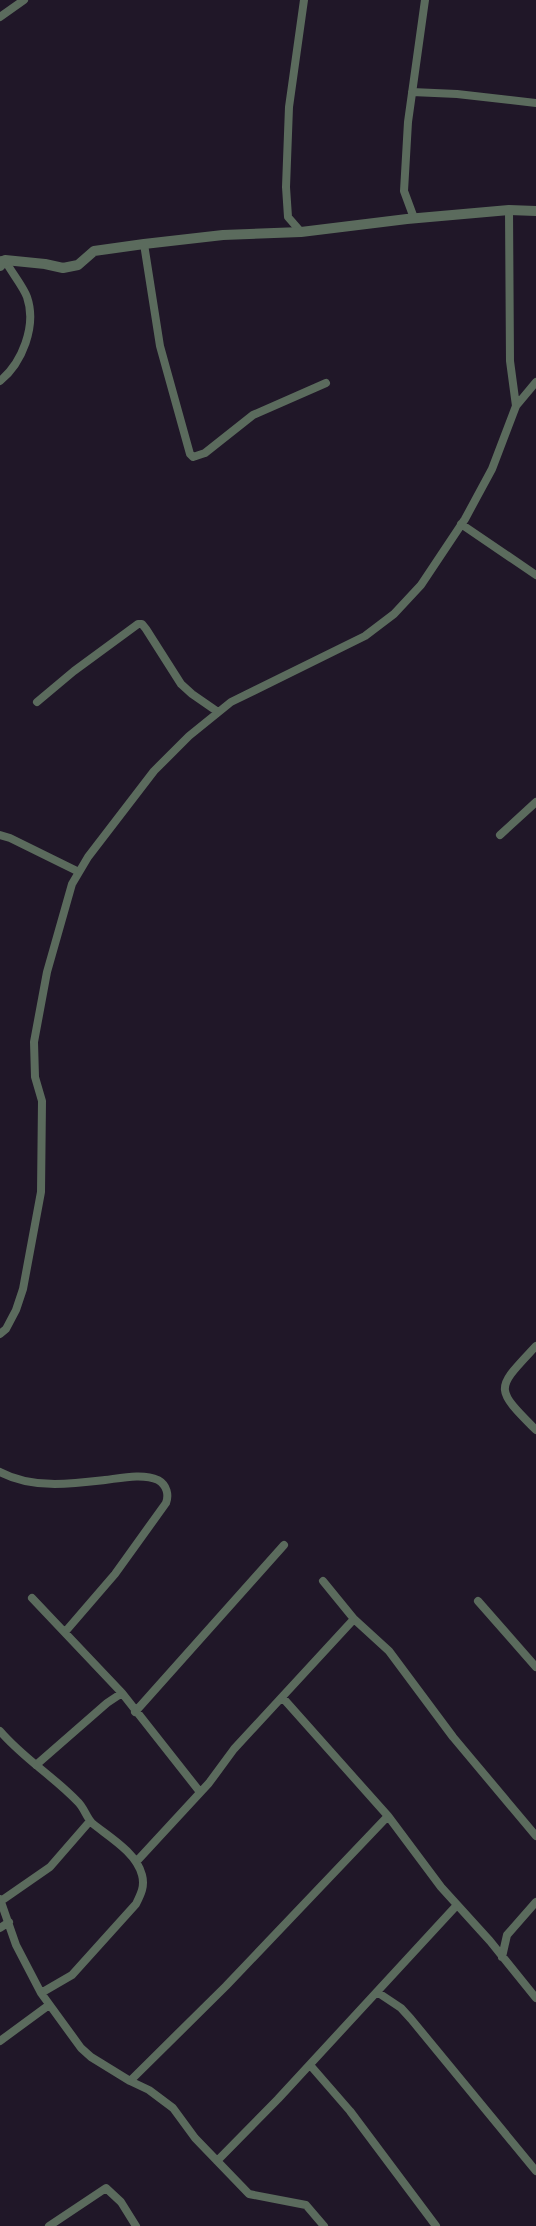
<svg xmlns="http://www.w3.org/2000/svg" width="536" height="2226" font-family="'Space Grotesk',sans-serif">
<style>
.lines{fill:none;stroke-linecap:round;stroke-linejoin:round}
.minor{stroke:#5b6b5d;stroke-width:8}
.tertiary{stroke:#5b6b5d;stroke-width:10}
</style>
<rect width="100%" height="100%" fill="#201728"/>
<g class="lines">
<path class="minor" d="M0 17 24 0
M412 92 457 94 536 103
M509 210 510 361 516 406
M414 218 404 191 408 122 425 0
M301 232 288 217 286 187 289 107 304 0
M144 244 160 346 190 454 193 457 205 453 253 415 326 383
M0 381C22 363 37 326 27 297 23 286 11 272 5 260H2
M461 524 536 575
M37 702 74 671 138 624H142L146 629 181 684 192 694 218 712
M0 835 10 838 79 872
M500 835 536 802
M0 1334 6 1329 16 1310 23 1289 41 1192 42 1101 35 1077 34 1042 47 972 72 884 88 857 154 771 189 736 231 702 365 636 394 614 421 585 465 519 492 469 516 406 536 382
M536 1346C496 1389 493 1387 536 1430
M0 1472C32 1489 71 1484 105 1480 121 1478 143 1473 158 1480 167 1485 169 1495 166 1503L115 1574 65 1632
M323 1581 354 1619 389 1651 453 1737 536 1836
M32 1598 122 1693 200 1792
M478 1601 536 1667
M282 1697 388 1816 441 1887 490 1941 536 1998
M135 1712 284 1545
M0 1731C23 1758 53 1776 77 1801 84 1807 86 1817 92 1823 109 1837 136 1852 142 1875 145 1886 141 1894 136 1904L72 1975 41 1993
M36 1765 107 1703 122 1693
M136 1862 209 1783 234 1749 354 1619
M0 1899 16 1945 41 1993 81 2048 91 2057 130 2081 149 2090 173 2108 195 2138 249 2194 306 2205 324 2226
M1 1901 50 1867 90 1821
M0 1928 9 1922
M502 1957 507 1935 536 1902
M377 1992 401 2008 411 2019 536 2171
M0 2041 49 2005
M310 2065 350 2111 436 2226
M130 2081 226 1986 388 1816
M217 2161 278 2099 457 1905
M49 2226 106 2188 121 2202 136 2226"/>
<path class="tertiary" d="M0 266 5 260 45 264 63 268 78 265 94 251 144 244 223 235 301 232 407 219 509 210 536 211"/>
</g>
</svg>
